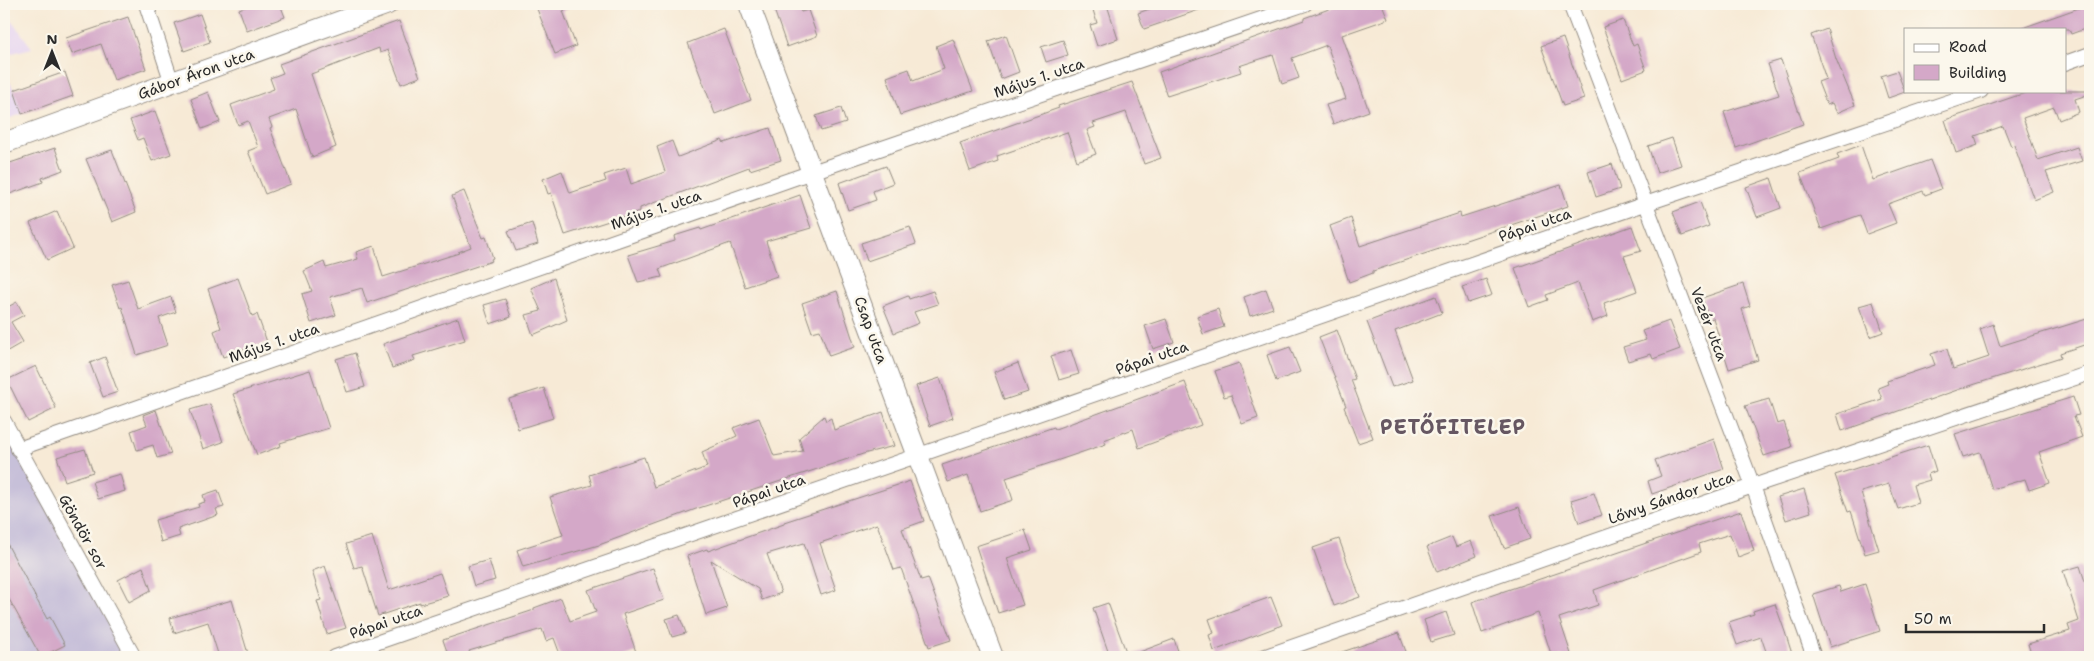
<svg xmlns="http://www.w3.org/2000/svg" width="2094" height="661" font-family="'Shantell Sans',sans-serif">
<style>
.built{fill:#e5d3f1}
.industrial{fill:#c7c0d9}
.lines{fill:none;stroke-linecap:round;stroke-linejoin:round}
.stream{stroke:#87bbf5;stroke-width:5.5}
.building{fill:#d4a8c8}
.street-casing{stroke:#918a80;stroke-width:16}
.secondary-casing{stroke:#918a80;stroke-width:22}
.street{stroke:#fff;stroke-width:14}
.secondary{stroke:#fff;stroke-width:20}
.labels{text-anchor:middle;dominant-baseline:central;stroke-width:5;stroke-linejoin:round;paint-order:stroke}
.street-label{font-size:15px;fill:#2b2b2b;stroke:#fbf7ec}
.district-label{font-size:20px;font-weight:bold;letter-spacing:1px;fill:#665762;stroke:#fbf7ec}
</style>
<rect width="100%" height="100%" fill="#fbf7ec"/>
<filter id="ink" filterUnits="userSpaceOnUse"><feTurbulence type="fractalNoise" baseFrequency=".02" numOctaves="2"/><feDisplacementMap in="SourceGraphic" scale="10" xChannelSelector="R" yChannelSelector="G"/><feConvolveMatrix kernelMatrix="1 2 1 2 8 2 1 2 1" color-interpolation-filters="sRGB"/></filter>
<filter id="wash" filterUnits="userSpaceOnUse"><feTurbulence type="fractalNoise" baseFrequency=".0096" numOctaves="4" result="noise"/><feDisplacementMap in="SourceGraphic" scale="20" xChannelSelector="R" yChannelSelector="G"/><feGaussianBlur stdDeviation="1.12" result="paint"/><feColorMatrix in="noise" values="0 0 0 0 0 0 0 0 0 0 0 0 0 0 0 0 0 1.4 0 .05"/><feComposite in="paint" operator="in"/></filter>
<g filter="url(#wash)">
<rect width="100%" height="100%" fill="#f7ead6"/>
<path class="built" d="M4 10 32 48 4 55Z
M4 71 14 90 22 114 4 120Z"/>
<path class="industrial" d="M4 429 128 657H8L4 648Z"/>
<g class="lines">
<path class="stream" d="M4 651 7 657"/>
</g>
<g id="blocks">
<path class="building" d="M253 4H280L285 17 247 31 239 9Z
M535 4H579L563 11 576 46 555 54Z
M772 4H798L801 12 808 10 817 36 787 47Z
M1164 4H1210V6L1144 29 1138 13Z
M1343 4H1382L1388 19 1342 35 1369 111 1333 124 1326 105 1346 99 1327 45 1292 58 1299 78 1282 84 1273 55 1239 66 1241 72 1167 96 1159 72 1304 20V18Z
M2090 4V27L2071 34 2069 29H2025V27Z
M1107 5 1118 39 1097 46 1090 25 1097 23 1093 10Z
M200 14 210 42 184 51 174 23Z
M128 17 146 69 114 80 101 44 72 54 66 38Z
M1623 20 1633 46 1637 44 1646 70 1622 79 1603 27Z
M399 21 420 77 401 84 388 50 380 53 379 48 311 74 336 147 312 157 296 109 269 119 272 127 270 128 291 184 265 194 248 151 258 147 248 121 238 125 231 105 274 89 270 78 283 73 279 64Z
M724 29 751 100 715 114 688 43Z
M1827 29 1836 59 1855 105 1837 113 1832 103 1827 105 1818 82 1826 79 1811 35Z
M1006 35 1019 72 1001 79 988 41Z
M1563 38 1584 99 1563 106 1541 46Z
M953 39 973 91 900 115 887 77 909 69 913 81 944 69 936 46Z
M1063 40 1068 55 1046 62 1041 47Z
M1781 60 1803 124 1736 148 1724 112 1779 95 1768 64Z
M1897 71 1905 92 1888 98 1881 76Z
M65 72 73 96 22 114 14 90Z
M1132 82 1161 158 1144 164 1126 112 1093 123 1095 127 1087 130 1096 154 1077 161 1067 132 997 156 998 161 970 171 960 143 1059 108 1058 106Z
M2031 91H2090V94L2075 99 2079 112 2059 120 2054 107 2023 118 2038 160 2077 147 2082 161 2046 172 2054 192 2034 200 2014 145 2011 146 2003 126 1975 136 1978 145 1956 153 1945 120Z
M208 92 220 122 202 129 191 99Z
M841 108 846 123 821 131 816 116Z
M155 111 171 154 152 161 143 138 138 140 130 120Z
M770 128 781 160 750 170 749 167 640 208V211L565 235 551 193 548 194 543 179 562 171 570 193 606 181 604 175 626 168 631 184 665 172 657 147 672 141 678 157 722 140 724 143Z
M1672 138 1681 165 1657 173 1648 146Z
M1861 145 1873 180 1930 160 1941 189 1925 195 1923 191 1888 204 1896 223 1867 234 1860 215 1821 229 1800 173 1839 159 1837 154Z
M55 148 63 170 42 178 43 182 4 196V165Z
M112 150 136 212 112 222 86 159Z
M1612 164 1620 189 1596 197 1588 172Z
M886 166 893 183 873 191 876 200 848 210 839 183Z
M1771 178 1781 208 1757 217 1746 187Z
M1561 185 1568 206 1373 271V273L1349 282 1330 226 1351 218 1360 246 1363 245 1460 213 1461 217Z
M464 191 483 238 486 237 493 258 491 259 492 261 367 303 362 288 330 297 336 315 311 323 302 294 312 291 304 271 324 262 326 268 358 259 356 252 374 246 383 277 459 253 458 252 471 247 452 196Z
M800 195 811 228 766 241 777 276 745 287 730 243 659 269 662 277 638 282 628 255 675 241 674 236 700 228 701 230Z
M1700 202 1709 226 1682 236 1673 212Z
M57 211 73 248 47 260 30 223Z
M532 223 538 244 516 251 508 231Z
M1632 226 1641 251 1624 256 1637 291 1604 303 1608 316 1592 322 1578 283 1546 295 1548 300 1529 307 1515 268Z
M910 227 916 244 867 261 861 243Z
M238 278 252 316 257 314 267 342 223 357 214 331 221 328 208 289Z
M554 278 567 320 533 335 526 315 541 311 531 288Z
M1486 279 1492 295 1468 303 1462 287Z
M128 280 138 309 171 297 176 312 159 318 168 345 137 355 122 307 120 308 112 285Z
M1743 284 1750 306 1742 309 1758 360 1729 369 1713 318 1709 319 1702 298Z
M1266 289 1273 308 1250 316 1244 297Z
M837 291 855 347 829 356 820 330 812 332 802 303Z
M933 291 938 304 914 312 919 323 894 333 883 306 908 296 909 299Z
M1436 296 1442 313 1395 331 1413 380 1392 387 1367 322Z
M505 299 511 317 490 324 484 305Z
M17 302 24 315 11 322 23 342 4 353V309Z
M1873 302 1883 332 1870 337 1859 306Z
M1218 309 1224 327 1203 334 1197 316Z
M458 318 465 340 413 356 415 360 392 368 383 344Z
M2090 318V343L2060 353 2061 357 1960 389 1842 431 1837 414 1882 399 1878 388 1888 384 1887 381 1935 365 1931 354 1947 349 1953 369 1989 357 1980 329 1993 324 2000 346Z
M1166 319 1174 342 1153 349 1145 326Z
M1669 321 1680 349 1653 359 1651 354 1628 361 1623 347 1646 340 1642 331Z
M1337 330 1355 379 1351 380 1373 438 1358 443 1344 407 1346 406 1319 337Z
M1290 347 1300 372 1276 381 1267 355Z
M1071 350 1079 374 1059 380 1051 356Z
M355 353 365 387 347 392 336 359Z
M105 357 118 392 103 397 90 363Z
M1018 363 1028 392 1004 400 994 372Z
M1239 363 1258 418 1242 424 1231 395 1224 397 1215 371Z
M36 366 56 408 28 422 7 380Z
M310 370 329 428 280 443 281 446 257 455 233 394Z
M940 378 953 418 930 426 916 386Z
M1185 382 1201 425 1139 448 1133 429 1104 440 1106 444 1006 478 1013 500 980 511 968 475 948 482 942 465 1054 427 1055 429Z
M544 388 553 418 518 429 509 399Z
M2073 397 2079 415 2074 416 2082 437 2039 452 2050 483 2029 490 2025 479 1992 489 1980 452 1963 457 1955 434Z
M1769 399 1777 424 1784 422 1792 447 1764 456 1745 406Z
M210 404 223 442 203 449 190 410Z
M156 410 171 454 157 458 153 445 137 450 131 431 147 425 143 415Z
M883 412 894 446 863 454 696 509 599 545 523 567 517 550 563 535 550 497 592 485 589 475 644 457 654 487 707 467 702 452 737 436 733 428 759 418 774 456 803 451 799 438 824 416 826 421 831 418 834 430Z
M1714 439 1724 469 1652 494 1648 481 1661 476 1655 460Z
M1928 445 1936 471 1928 474 1930 480 1913 485 1918 503 1898 509 1889 484 1861 492 1879 550 1865 554 1851 511 1848 512 1835 475Z
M85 449 93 472 65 481 57 457Z
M120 474 125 491 98 499 92 482Z
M910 481 924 521 902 529 921 580 928 578 951 640 929 647 901 568 894 570 877 524 820 543 836 590 821 595 804 543 767 554 781 593 762 600 758 589 711 560 727 608 706 615 687 556 707 549 708 551 784 524V522Z
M1804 489 1811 512 1786 520 1778 497Z
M218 490 224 507 216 509 218 515 178 529 180 536 161 542 155 520 199 507 198 504 205 502 203 495Z
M1594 493 1602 515 1579 523 1571 500Z
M1519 507 1530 539 1504 548 1492 516Z
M1741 511 1754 551 1738 557 1730 534 1699 544 1701 552 1594 590 1598 605 1559 618 1572 657H1552L1538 613 1482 633 1472 602Z
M1025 530 1032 550 1007 558 1023 605 998 613 976 546Z
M372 536 389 590 440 573 448 596 420 604V602L378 616 362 566 354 568 346 544Z
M1452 537 1456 547 1471 541 1477 556 1437 572 1427 547Z
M4 538 47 619 50 617 65 645 41 657 4 590Z
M1339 539 1360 597 1334 606 1313 548Z
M489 560 495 580 474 586 468 566Z
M325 566 346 628 327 634 317 601 321 600 312 571Z
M2080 566 2090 597V657H2032L2028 644 2070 631 2068 625 2079 621 2063 571Z
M143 567 151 590 129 602 118 580Z
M653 568 664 600 623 614 636 652 622 657H561L554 638 546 641 542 629 469 651 471 657H449L443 640 534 610V608L561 598 570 621 596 612 588 590Z
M1865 584 1880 631 1830 647 1813 594 1839 586 1841 592Z
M1271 597 1282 625 1214 651 1209 635 1214 633 1209 619Z
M232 600 249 657H219L208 622 174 633 170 618Z
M1108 603 1128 657H1110L1093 608Z
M1775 604 1785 632 1793 657H1768L1761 637 1737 645 1729 622 1754 614 1753 611Z
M1446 612 1454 635 1431 642 1424 620Z
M679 615 686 633 672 637 666 619Z
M1399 633 1408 657H1334L1333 655Z
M1174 639 1180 657H1130L1129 656Z"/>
</g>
</g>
<g filter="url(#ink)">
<use href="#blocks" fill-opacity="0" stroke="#918a80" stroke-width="1"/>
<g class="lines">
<defs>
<path id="street" d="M146 4 172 83
M1570 4 1753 486 1814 657
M2065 63 2090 54
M4 421 134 657
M18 449 812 172 1305 4
M335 657 1645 204 1981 91
M1263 657 1753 486 2090 373"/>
<path id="secondary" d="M749 4 993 657
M4 143 388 4"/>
</defs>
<use href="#street" class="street-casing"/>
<use href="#secondary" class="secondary-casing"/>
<use href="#street" class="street"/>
<use href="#secondary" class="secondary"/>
</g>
</g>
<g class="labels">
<g class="street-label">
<text transform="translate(196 74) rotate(-20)">Gábor Áron utca</text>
<text transform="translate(1039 78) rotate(-19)">Május 1. utca</text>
<text transform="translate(656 210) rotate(-19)">Május 1. utca</text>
<text transform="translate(1535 225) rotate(-19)">Pápai utca</text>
<text transform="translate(1709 324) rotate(69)">Vezér utca</text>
<text transform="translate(871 330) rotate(70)">Csap utca</text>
<text transform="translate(274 343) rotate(-19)">Május 1. utca</text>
<text transform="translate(1152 358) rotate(-19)">Pápai utca</text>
<text transform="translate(769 491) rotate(-19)">Pápai utca</text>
<text transform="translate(1671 498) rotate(-19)">Lőwy Sándor utca</text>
<text transform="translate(83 532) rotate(61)">Göndör sor</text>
<text transform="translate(386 622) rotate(-19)">Pápai utca</text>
</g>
<g class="district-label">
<text x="1453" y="427">PETŐFITELEP</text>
</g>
</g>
<rect width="2094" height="661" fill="none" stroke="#fbf7ec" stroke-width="20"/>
<rect x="1904" y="28" width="162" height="65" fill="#fbf7ec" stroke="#a8a59f"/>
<rect x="1914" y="44" width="25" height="8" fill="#ffffff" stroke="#a8a59f"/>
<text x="1949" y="52" font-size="15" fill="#2b2b2b">Road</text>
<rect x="1914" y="65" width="25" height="15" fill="#d4a8c8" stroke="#a8a59f"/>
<text x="1949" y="78" font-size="15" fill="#2b2b2b">Building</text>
<g transform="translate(52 52)" stroke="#fbf7ec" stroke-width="4" paint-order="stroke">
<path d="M0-4L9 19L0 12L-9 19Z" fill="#2b2b2b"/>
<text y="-8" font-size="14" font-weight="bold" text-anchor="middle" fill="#2b2b2b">N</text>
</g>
<path d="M1906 624v8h138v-8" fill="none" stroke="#2b2b2b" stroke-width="2.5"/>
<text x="1914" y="624" font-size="15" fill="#2b2b2b" stroke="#fbf7ec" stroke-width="4" paint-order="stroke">50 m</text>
</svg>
